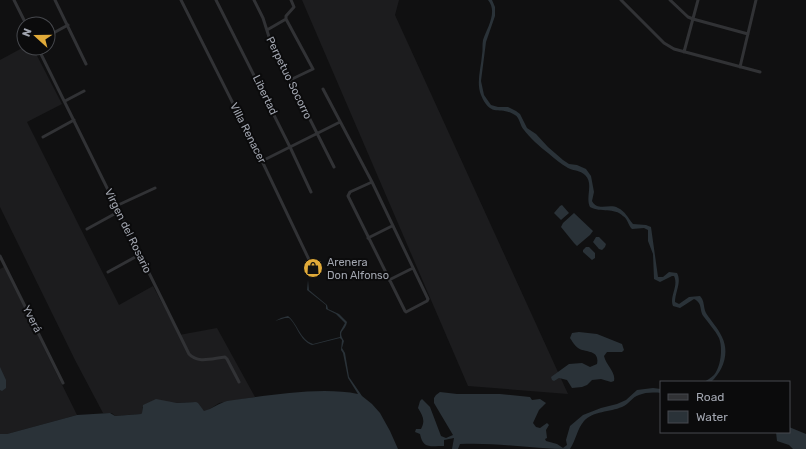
<svg xmlns="http://www.w3.org/2000/svg" width="806" height="449" font-family="Rubik,sans-serif">
<style>
.built{fill:#1c1c1e}
.water{fill:#2a3238}
.lines{fill:none;stroke-linecap:round;stroke-linejoin:round}
.street{stroke:#313235;stroke-width:3}
.labels{text-anchor:middle;dominant-baseline:central;stroke-width:4;stroke-linejoin:round;paint-order:stroke}
.street-label{font-size:11px;fill:#a2a6b0;stroke:#0b0b0c}
.poi-label{font-size:11px;fill:#a2a6b0;stroke:#0b0b0c;text-anchor:start}
</style>
<rect width="100%" height="100%" fill="#101011"/>
<path class="built" d="M302 0H399L395 15 568 394 468 386Z
M24 47 33 48 62 104 27 122 119 305 153 286 179 335 217 328 255 397 219 403 207 411H204L193 402 177 403 167 402 142 407V413L141 414 115 416 112 413H103L75 360 0 207V60Z
M4 267 77 415 0 436V269Z"/>
<path class="water" d="M488 0H492L495 7V16L486 42 481 81 484 95 491 105 498 107H508L516 111 520 114 527 128 536 134 548 147 563 160 569 164 577 165 586 169 591 176 594 192 592 201C598 212 609 203 618 208 625 211 628 218 633 224L646 225 651 227 658 277H663L669 272 677 273C682 282 675 292 675 302L679 304 689 297 700 296C705 301 703 307 706 313 711 321 718 328 722 337 730 353 723 371 711 382H704C707 380 711 378 714 375 721 366 723 348 719 338 715 330 709 324 704 317 699 311 703 303 694 299L680 308 673 306C669 297 679 286 674 276H672L660 282 654 279 653 254 648 241V230L644 228 632 229C628 225 628 219 623 216 614 207 601 213 590 207 585 198 594 183 585 175 580 170 574 171 568 168 561 164 554 158 548 153 541 148 529 137 524 130 520 126 520 118 515 115 500 105 491 119 481 95 476 83 481 68 482 55 483 50 482 45 483 40 487 28 498 12 488 0Z
M562 205 569 213 561 220 554 213 560 206Z
M574 213 593 231 590 235 577 246 574 243 561 227 563 223Z
M596 237H599L606 244 605 247 602 250 599 249 593 242Z
M586 247H589L595 253V258L592 260 583 252V250Z
M310 275 308 280 309 290 327 305 328 309 339 314 347 322C345 332 337 330 344 341L342 348 345 353 349 377 362 396 372 404 380 413 390 431 398 449H0V434H7L77 415 110 413 115 416 141 414 142 413 143 405 156 399 177 403 196 402 198 403 204 411C212 409 219 403 227 401 266 396 320 386 358 394L348 378 343 353 341 350 342 340 340 338 312 345C299 340 298 326 289 318H285L275 321 281 318 288 316C298 324 300 340 313 344L340 337V332L345 323 336 314 326 309V305L307 290 308 280Z
M579 332 597 334 622 344 624 350 622 352H607L604 356C606 365 616 372 614 381L611 382 601 379 592 380 587 385 582 387 572 388 567 380 559 378 554 381 552 380 551 377 569 364 582 363 590 367 597 364C600 349 585 353 578 348 575 346 572 341 570 338L572 333Z
M0 367 6 380V388L2 391 0 390Z
M653 388 661 389V393C655 392 645 392 639 395 632 397 629 404 622 407 610 412 593 411 584 421 577 429 576 440 570 449 533 449 496 442 460 444L458 449H452L454 438 444 440V446C430 446 423 449 420 434L415 432 416 429H421C426 420 422 415 418 408L420 401 422 399 430 407 441 436 446 438 453 435 434 403V398L436 395 440 392 457 394H500L530 397 532 400 540 399 546 403 539 410 533 423 536 427 540 428 547 423 549 425 546 430 547 438 545 439 546 441 557 444 563 448 567 445 566 440 570 426 583 415 601 408 617 404 626 400 637 390Z
M789 427 806 434V449H793L789 445 777 441 776 432H789Z"/>
<g class="lines">
<path class="street" d="M14 0 26 24
M55 0 86 64
M181 0 262 161 313 268
M216 0 290 147 311 192
M254 0 263 18 270 40 334 167
M621 0 664 43 674 49 760 72
M670 0 688 17 693 19 748 34
M267 30 286 19
M48 36 68 25
M38 48 189 354C198 364 213 358 225 357L227 359 239 382
M684 52 698 0
M740 67 756 0
M290 80 313 69 286 19V16L294 7 291 0
M323 89 372 182 428 299 427 301 406 312 405 311 348 196 350 192 372 182
M65 101 84 91
M43 137 74 120
M262 161 340 122
M116 206 155 188
M87 229 118 212
M368 238 392 226
M0 256 63 383
M108 272 139 255
M389 280 413 268"/>
</g>
<defs>
<symbol id="shop-disc" viewBox="-11 -11 22 22"><circle r="9.5" fill="#e0aa39" stroke="#0b0b0c"/><path d="M-5-2.5h2.3a2.7 3.5 0 0 1 5.4 0H5L5.5 6h-11ZM-1.5-2.5h3a1.5 2.3 0 0 0-3 0Z" fill="#111"/></symbol>
</defs>
<g fill-rule="evenodd">
<use href="#shop-disc" x="302" y="257" width="22" height="22"/>
</g>
<g class="labels">
<g class="street-label">
<text transform="translate(289 78) rotate(64)">Perpetuo Socorro</text>
<text transform="translate(265 95) rotate(64)">Libertad</text>
<text transform="translate(248 133) rotate(63)">Villa Renacer</text>
<text transform="translate(128 231) rotate(64)">Virgen del Rosario</text>
<text transform="translate(32 319) rotate(63)">Yverá</text>
</g>
<g class="poi-label">
<text x="327" y="262">Arenera<tspan x="327" dy="13">Don Alfonso</tspan></text>
</g>
</g>
<rect x="660" y="381" width="130" height="52" fill="#0b0b0c" stroke="#47494e"/>
<rect x="668" y="394" width="20" height="6" fill="#313235" stroke="#47494e"/>
<text x="696" y="401" font-size="12" fill="#a2a6b0">Road</text>
<rect x="668" y="411" width="20" height="12" fill="#2a3238" stroke="#47494e"/>
<text x="696" y="421" font-size="12" fill="#a2a6b0">Water</text>
<g transform="translate(36 36) rotate(291)"><circle r="19" fill="#0b0b0c" stroke="#47494e"/>
<path d="M0-3L7 15L0 10L-7 15Z" fill="#e0aa39"/>
<text y="-6" font-size="11" font-weight="bold" text-anchor="middle" fill="#a2a6b0">N</text>
</g>
</svg>
